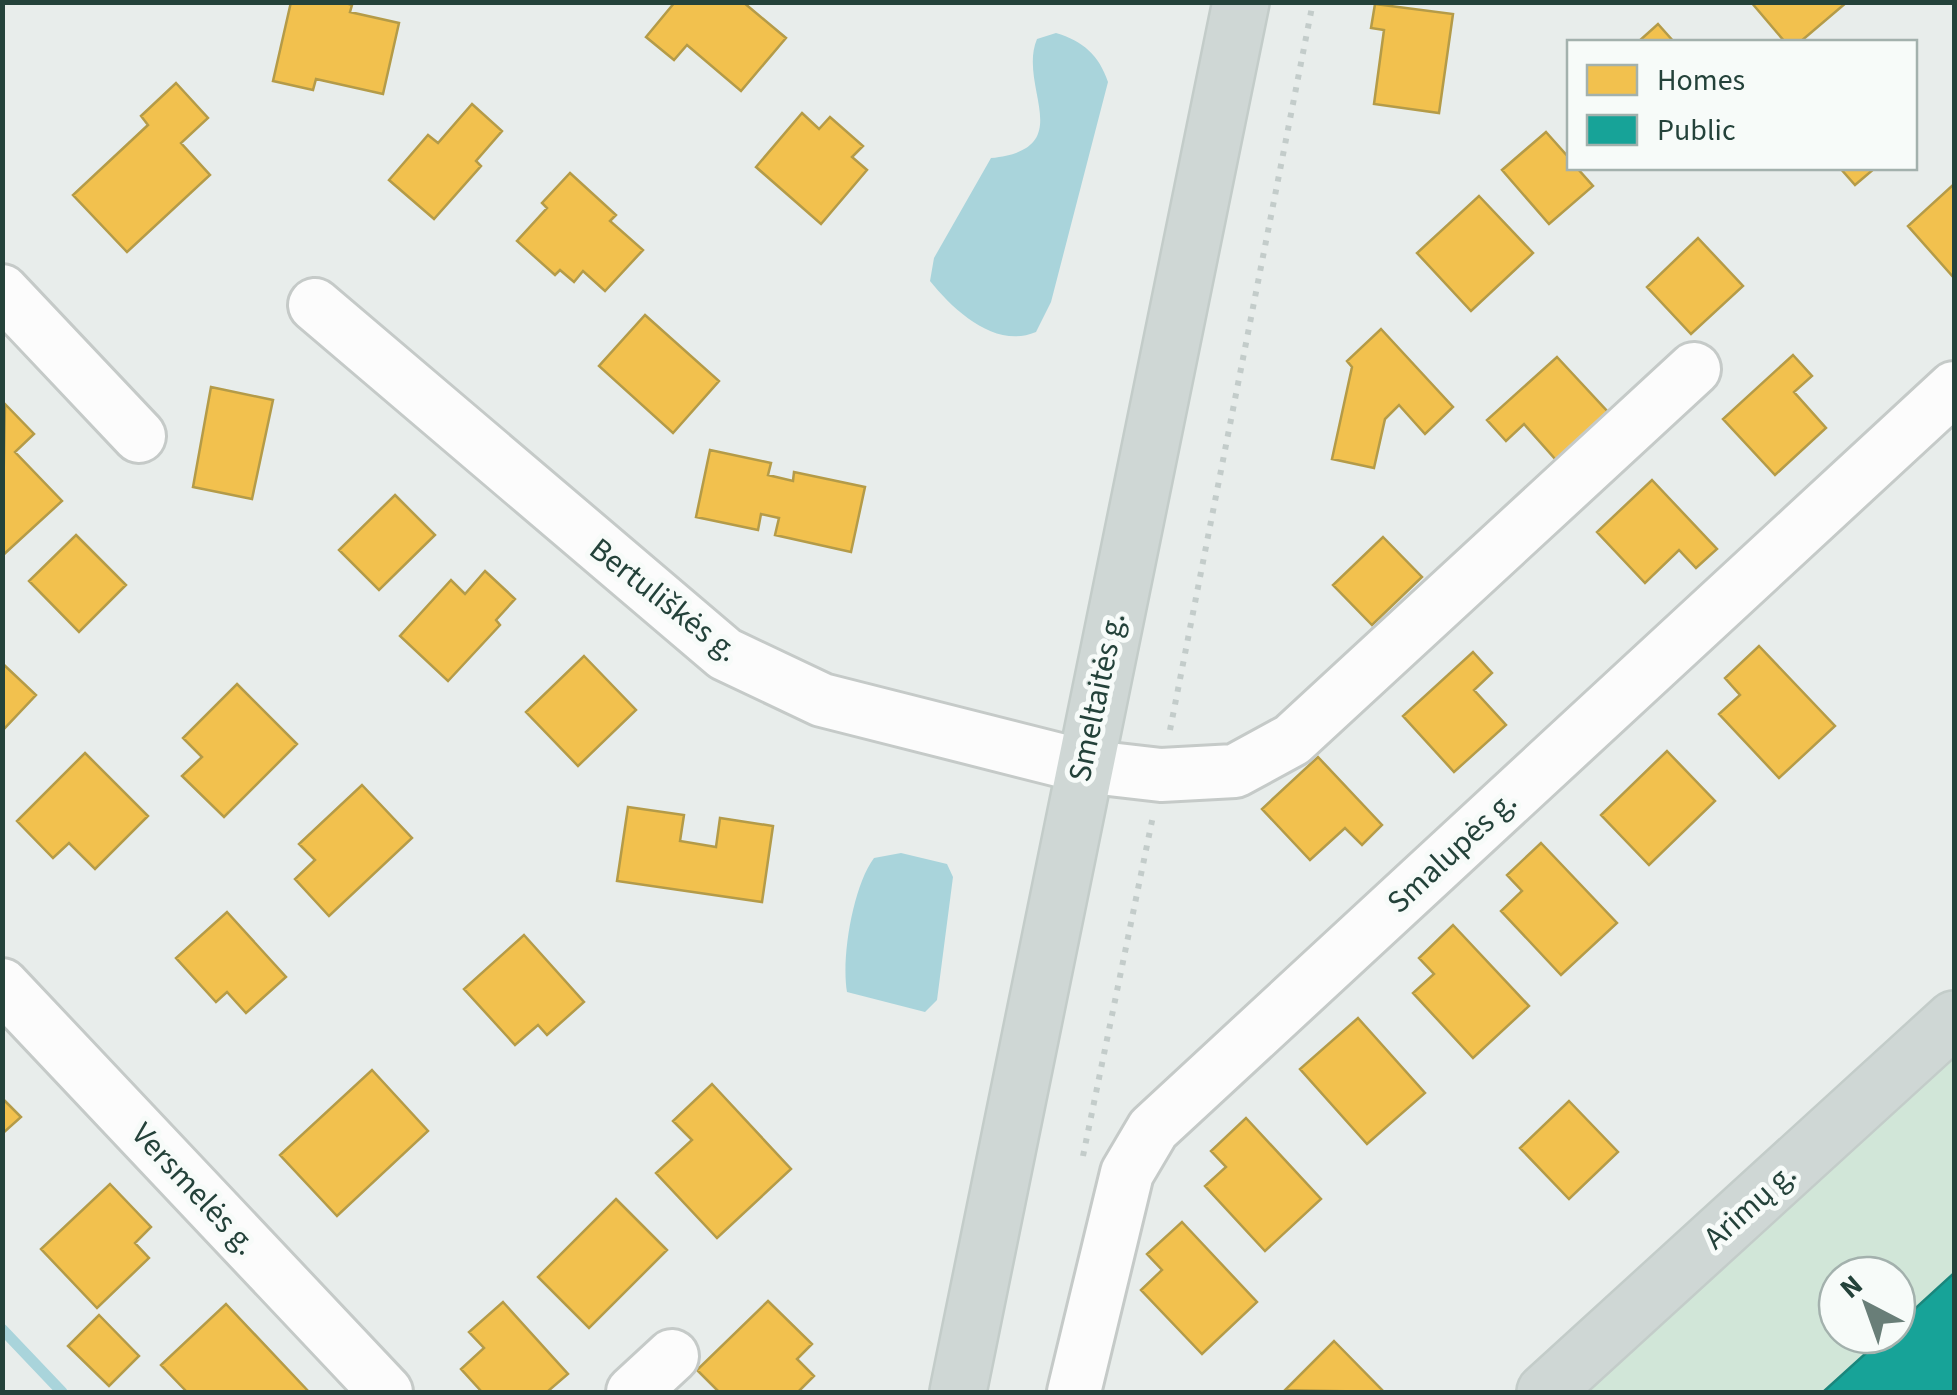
<svg xmlns="http://www.w3.org/2000/svg" width="1957" height="1395" font-family="'Source Sans 3',sans-serif">
<style>
.green{fill:#d1e6d8;fill-rule:evenodd}
.water{fill:#a9d4db}
.homes{fill:#f2c14e;stroke:#b49b48;stroke-width:2.5}
.public{fill:#17a398;stroke:#1b867c;stroke-width:2.5}
.lines{fill:none;stroke-linecap:round;stroke-linejoin:round}
.stream{stroke:#a9d4db;stroke-width:11}
.minor-casing{stroke:#c5cac8;stroke-width:58}
.major-casing{stroke:#c3ccc9;stroke-width:60}
.path{stroke:#c3ccca;stroke-width:6;stroke-dasharray:5 8;stroke-linecap:butt}
.minor{stroke:#fcfcfc;stroke-width:52}
.major{stroke:#cfd7d5;stroke-width:55}
.labels{text-anchor:middle;dominant-baseline:central;stroke-width:10;stroke-linejoin:round;paint-order:stroke}
.street-label{font-size:32px;fill:#24423a;stroke:#f7fbf9}
</style>
<rect width="100%" height="100%" fill="#e8edeb"/>
<path class="green" d="M1954 1046V1392H1578ZM1837 1275H1897V1335H1837Z"/>
<path class="water" d="M1056 33C1083 41 1099 55 1108 82L1051 302 1036 332C996 349 955 312 930 281L934 258 991 158C1080 149 1017 87 1037 39Z
M901 853 947 864 953 877 937 1000 925 1012 847 992C841 958 853 886 874 858Z"/>
<path class="homes" d="M291 2H343L352 5 350 12 399 23 383 94 316 79 313 90 273 81Z
M675 2H743L786 38 741 91 687 45 674 60 646 37Z
M1751 2H1847L1800 42H1785Z
M1375 4 1453 14 1439 113 1374 104 1384 30 1371 28Z
M1658 24 1674 42H1638Z
M176 83 208 118 181 143 210 175 127 252 73 195 148 125 141 116Z
M472 104 502 131 476 161 481 166 434 219 389 180 428 135 438 143Z
M802 113 819 129 830 117 863 146 852 157 867 170 821 224 756 167Z
M1546 132 1570 159V168H1577L1593 186 1549 224 1502 170Z
M1840 168H1875L1855 185Z
M570 173 616 215 610 221 643 250 605 291 583 271 574 282 560 270 555 275 517 241 547 208 542 203Z
M1954 184V278L1908 226Z
M1479 196 1533 253 1471 311 1417 253Z
M1698 238 1743 286 1691 334 1647 287Z
M645 315 719 381 673 433 599 366Z
M1381 329 1453 407 1425 434 1399 405 1385 419 1374 468 1332 459 1352 367 1347 361Z
M1793 355 1812 376 1794 392 1826 428 1775 475 1723 419Z
M1557 357 1608 412 1556 460 1524 424 1506 441 1487 420Z
M211 387 273 400 252 499 193 487Z
M5 404 34 434 15 452 62 501 2 556Z
M710 450 771 463 768 475 793 481 794 472 865 487 851 552 775 535 779 518 761 514 758 530 696 517Z
M1652 480 1717 549 1696 568 1679 550 1645 583 1597 532Z
M395 495 435 535 379 590 339 550Z
M76 535 126 585 79 632 29 581Z
M1383 537 1422 577 1372 625 1333 585Z
M485 571 515 599 496 620 500 625 448 681 400 636 451 580 465 594Z
M1759 646 1835 726 1779 778 1719 714 1740 695 1725 678Z
M1473 652 1492 673 1474 690 1506 725 1454 772 1403 716Z
M584 656 636 710 578 766 526 712Z
M2 663 36 695 2 731Z
M237 684 297 744 224 817 182 776 202 757 183 738Z
M1667 751 1715 801 1649 865 1601 815Z
M85 753 148 816 95 869 69 843 53 858 17 821Z
M1318 757 1382 825 1362 845 1345 828 1310 860 1262 809Z
M362 785 412 838 329 916 295 879 315 860 299 844Z
M628 807 684 815 680 841 716 847 720 818 773 826 762 902 617 881Z
M1541 843 1617 923 1561 975 1501 911 1522 891 1507 875Z
M227 912 286 977 246 1013 227 992 216 1002 176 958Z
M1453 925 1529 1006 1473 1058 1413 993 1434 974 1419 958Z
M524 935 584 1002 547 1035 538 1025 515 1045 464 989Z
M1358 1018 1425 1093 1367 1144 1300 1069Z
M372 1070 428 1131 337 1216 280 1155Z
M712 1084 791 1169 717 1238 656 1173 692 1140 673 1121Z
M2 1098 21 1117 2 1134Z
M1569 1101 1618 1152 1569 1199 1520 1148Z
M1246 1118 1321 1199 1265 1251 1205 1186 1226 1167 1211 1151Z
M110 1184 151 1227 135 1243 149 1258 97 1308 41 1249Z
M616 1199 667 1250 589 1328 538 1277Z
M1182 1222 1257 1302 1202 1354 1141 1290 1162 1270 1147 1254Z
M768 1301 812 1344 797 1359 814 1376 798 1392H719L697 1370Z
M503 1302 568 1374 547 1392H482L461 1369 484 1348 469 1332Z
M226 1304 309 1392H187L161 1365Z
M99 1315 139 1356 109 1386 68 1346Z
M1334 1341 1383 1391 1381 1392 1285 1390Z"/>
<path class="public" d="M1954 1273V1392H1823L1886 1335H1897V1325Z"/>
<g class="lines">
<path class="stream" d="M2 1329 62 1392"/>
<defs>
<path id="minor" d="M2 291 139 436
M315 305 725 654 822 700 1083 766 1161 775 1235 771 1292 740 1694 369
M2 985 386 1392
M633 1392 672 1356
M1074 1392 1127 1173 1153 1129 1954 388"/>
<path id="major" d="M958 1392 1241 2
M1545 1392 1954 1019"/>
</defs>
<use href="#minor" class="minor-casing"/>
<use href="#major" class="major-casing"/>
<path class="path" d="M1170 730 1313 2
M1083 1156 1153 816"/>
<use href="#minor" class="minor"/>
<use href="#major" class="major"/>
</g>
<g class="labels">
<g class="street-label">
<text transform="translate(664 600) rotate(38)">Bertuliškės g.</text>
<text transform="translate(1097 697) rotate(-78)">Smeltaitės g.</text>
<text transform="translate(1452 852) rotate(-43)">Smalupės g.</text>
<text transform="translate(194 1189) rotate(47)">Versmelės g.</text>
<text transform="translate(1750 1206) rotate(-42)">Arimų g.</text>
</g>
</g>
<rect width="1957" height="1395" fill="none" stroke="#24423a" stroke-width="10"/>
<rect x="1567" y="40" width="350" height="130" fill="#f7fbf9" stroke="#a3b1ad" stroke-width="2.5"/>
<rect x="1587" y="65" width="50" height="30" fill="#f2c14e" stroke="#a3b1ad" stroke-width="2.5"/>
<text x="1657" y="90" font-size="30" fill="#24423a">Homes</text>
<rect x="1587" y="115" width="50" height="30" fill="#17a398" stroke="#a3b1ad" stroke-width="2.5"/>
<text x="1657" y="140" font-size="30" fill="#24423a">Public</text>
<g transform="translate(1867 1305) rotate(319)"><circle r="48" fill="#f7fbf9" stroke="#a3b1ad" stroke-width="2.5"/>
<path d="M0-8L18 38L0 25L-18 38Z" fill="#697e78"/>
<text y="-15" font-size="28" font-weight="bold" text-anchor="middle" fill="#24423a">N</text>
</g>
</svg>
